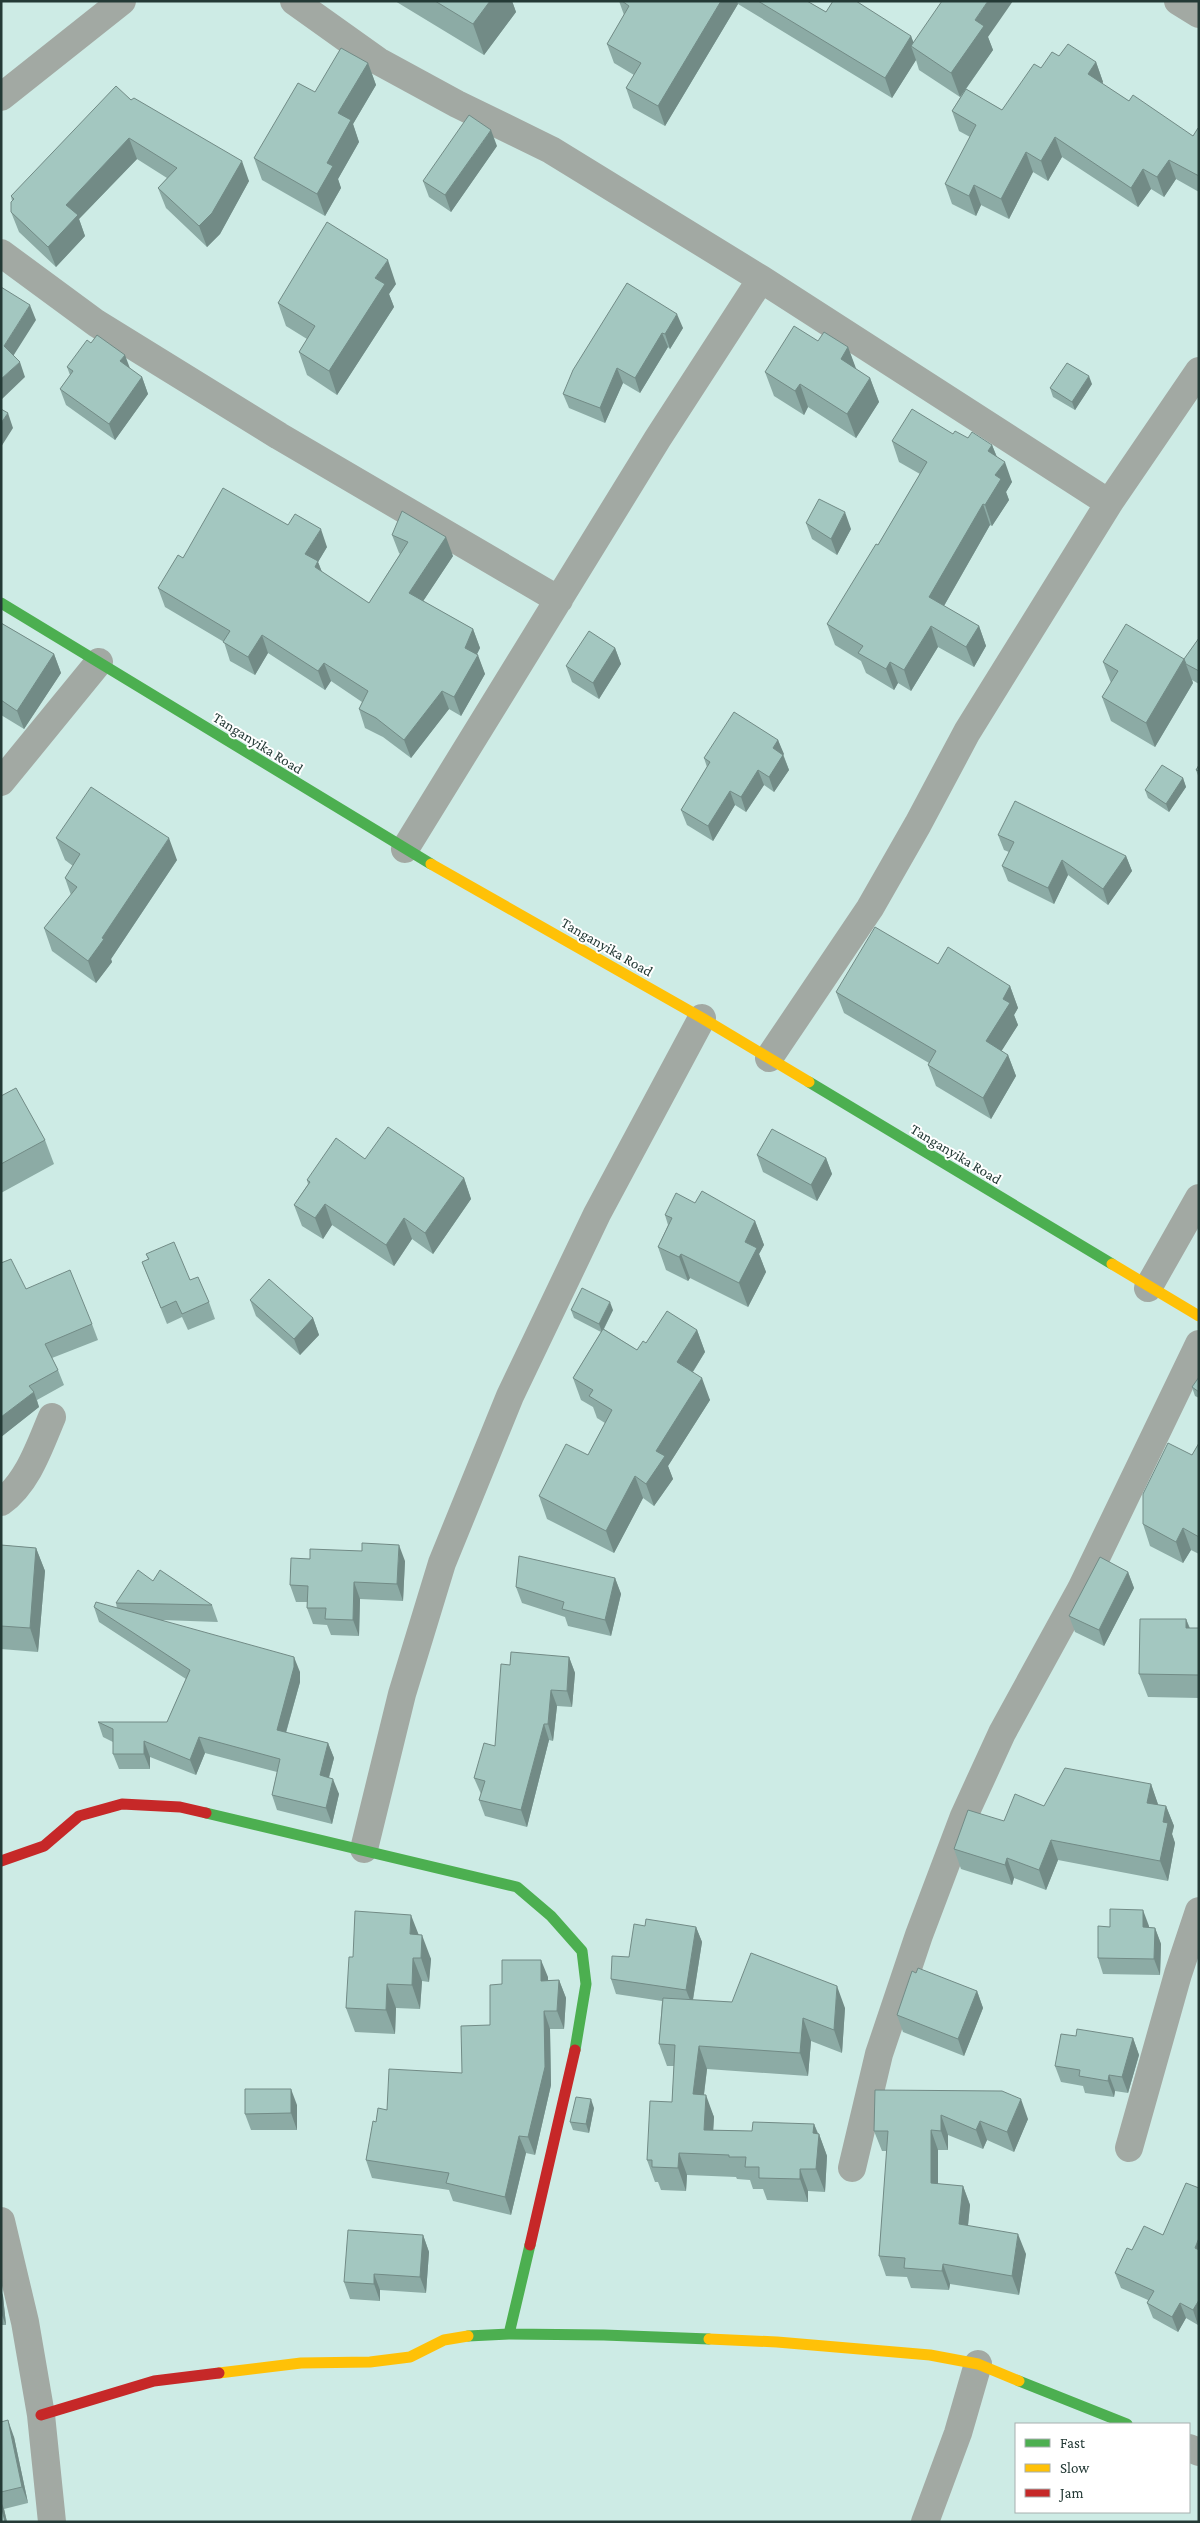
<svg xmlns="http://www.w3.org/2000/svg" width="1200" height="2523" font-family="'Crimson Pro',serif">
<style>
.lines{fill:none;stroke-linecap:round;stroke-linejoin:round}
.street{stroke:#a2a9a3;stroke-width:28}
.fast{stroke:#4caf50;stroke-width:11}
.slow{stroke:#ffc107;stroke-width:11}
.jam{stroke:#c62828;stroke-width:11}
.wall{fill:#8caba5}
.shaded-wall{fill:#728b86}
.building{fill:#a3c7c0;stroke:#728b86}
.labels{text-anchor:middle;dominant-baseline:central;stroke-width:4;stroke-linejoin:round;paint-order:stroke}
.street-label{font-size:15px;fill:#243a36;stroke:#fff}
</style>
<rect width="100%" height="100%" fill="#cdebe5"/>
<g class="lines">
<path class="street" d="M294 1 378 61 457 104 551 150 761 279 1109 503
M1178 1 1199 14
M1 97 122 1
M1 253 96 323 279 436 559 600
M1 782 99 662
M405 849 658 438 761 279
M769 1058 870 908 918 824 967 732 1109 503 1199 371
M1148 1288 1199 1198
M1 1502C28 1483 40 1445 52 1417
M364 1849 402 1694 442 1563 510 1396 597 1214 702 1018
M1129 2148 1178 1974 1199 1911
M852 2168 879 2054 919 1935 964 1816 1002 1733 1081 1589 1199 1344
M1 2221 25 2322 41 2415 52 2522
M1189 2448 1199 2452
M925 2522 958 2433 978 2364"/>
<path class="fast" d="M1 603 431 864
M809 1082 1112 1264
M206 1813 517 1887 551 1916 582 1951 586 1984 575 2050
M509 2334 530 2245
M468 2336 509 2334 604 2335 709 2339
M1019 2381 1127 2424"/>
<path class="slow" d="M431 864 702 1018 809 1082
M1112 1264 1199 1316
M709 2339 777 2342 930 2355 978 2364 1019 2381
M219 2373 301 2363 370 2362 410 2357 444 2340 468 2336"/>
<path class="jam" d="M1 1861 44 1846 79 1816 122 1804 180 1807 206 1813
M530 2245 575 2050
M41 2415 154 2381 219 2373"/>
</g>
<path class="wall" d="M395 1H512L516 12 484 55Z
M619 1H807L826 12 911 36 913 42 988 37 993 50 966 89 1002 110 1041 68 1059 56 1096 62 1103 82 1102 84 1129 101 1193 136 1199 128V192L1176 179 1164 197 1151 189 1138 207 1062 157 1048 181 1033 172 1009 219 981 205 976 216 952 204 945 184 970 137 959 131 952 111 964 91 960 97 919 70 916 60 892 98 738 4 665 126 633 108 626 88 634 75 614 63 607 44 624 15Z
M368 63 376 85 353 124 359 142 338 179 341 188 325 216 262 180 254 158 315 92Z
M131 100 249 181 220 234 207 247 166 208 158 188 167 178 137 159 79 219 85 236 56 267 19 232 11 212 12 201 11 196Z
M497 146 451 212 429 197 423 181Z
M627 283 683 328 670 349 668 347 640 393 623 383 605 423 569 408 563 394Z
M396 284 389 294 394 307 337 395 307 375 299 352 307 339 286 326 278 303Z
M818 341 848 347 856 370 870 378 879 402 856 438 808 407 804 415 774 396 765 372Z
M91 343 142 377 148 394 115 440 66 405 60 389 70 375 67 367Z
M1092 384 1075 410 1053 397 1050 388Z
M953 434 992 445 997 457 1012 482 1006 492 1009 500 992 526 990 525 944 606 979 626 986 646 974 667 938 647 911 691 898 683 894 690 866 673 861 661 835 645 827 624 878 545 920 474 899 462 892 441Z
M806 523 851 529 837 555 812 539Z
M392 535 453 556 423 601 473 629 480 648 477 654 485 674 461 716 449 709 411 758 383 737 365 728 359 709 362 702 331 681 325 690 268 653 255 675 230 661 224 642 165 607 158 588 183 558 327 547 318 562 322 572 369 603 400 554 399 553Z
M1 623 54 654 61 673 24 729 1 715Z
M1199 638V684L1192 680 1193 683 1155 747 1111 721 1102 697 1111 683 1103 662 1184 659Z
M615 648 621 664 599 699 572 682 566 666Z
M778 740 789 770 774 792 764 785 746 812 735 805 713 841 687 825 681 810 707 767 704 758Z
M1199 765V778L1196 770Z
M1183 778 1186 787 1169 812 1148 798 1145 790Z
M998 835 1126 856 1132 871 1108 905 1068 875 1054 904 1008 881 1002 866 1009 852 1004 850Z
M56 838 177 860 111 959 112 962 96 983 52 951 44 928 71 895 65 878 73 866 65 860Z
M938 964 1010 986 1018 1008 1014 1015 1018 1025 1001 1051 1008 1055 1016 1076 991 1119 936 1086 928 1065 929 1063 844 1013 836 992Z
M1 1096 45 1140 54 1164 1 1193Z
M757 1155 826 1158 832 1174 817 1201 763 1172Z
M365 1159 464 1178 471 1199 433 1254 412 1239 394 1266 332 1225 323 1239 302 1226 294 1205 308 1184 307 1180Z
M695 1203 755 1221 764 1245 759 1254 766 1272 748 1307 690 1278 688 1281 666 1270 658 1247 668 1225 665 1215Z
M146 1254 190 1280 209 1302 215 1319 188 1330 182 1317 167 1324 142 1262 148 1259Z
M1 1263 26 1289 92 1324 98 1340 52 1358 58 1370 64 1385 37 1400 39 1407 1 1437Z
M250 1300 313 1318 319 1335 300 1355 256 1316Z
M571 1310H613L604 1329 637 1350 646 1343 697 1330 705 1352 693 1372 710 1400 668 1466 673 1479 654 1506 643 1498 614 1553 547 1519 539 1496 588 1455 605 1423 597 1418 593 1407 581 1400 573 1378 601 1332 574 1318Z
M1199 1377V1398L1195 1396 1192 1387Z
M1199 1443V1554L1191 1550 1183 1563 1150 1546 1143 1524 1192 1455Z
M1 1545 36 1548 45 1571 38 1652 1 1649Z
M405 1561 403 1601 360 1599 359 1636 331 1635 327 1625 313 1624 307 1608V1602H296L290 1585Z
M1128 1572 1134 1588 1104 1646 1075 1632 1069 1616Z
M615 1578 621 1594 611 1636 568 1626 565 1617 522 1603 516 1587Z
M153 1581 212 1605 218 1622 162 1620 300 1672V1682L286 1733 328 1743 334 1758 329 1778 339 1794 332 1824 277 1810 272 1795 277 1772 205 1753 196 1775 150 1757V1769H119L113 1754V1742L103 1737 98 1722H167L186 1679 99 1622 94 1607 117 1608 116 1603Z
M1186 1619 1190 1628H1199V1698L1148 1697 1139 1674Z
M569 1657 575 1673 572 1707 557 1706 553 1741 549 1740 527 1827 485 1816 479 1800 481 1794 474 1778 495 1746 510 1665Z
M1151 1784 1158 1805 1166 1806 1174 1826 1172 1834 1175 1843 1168 1881 1058 1860 1046 1890 1014 1878 1012 1885 961 1869 954 1849 1004 1821 1044 1806Z
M645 1926 696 1927 702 1942 693 2000 845 2008 842 2053 811 2041 808 2076 707 2069 704 2095 714 2117 713 2130 752 2131 814 2124 818 2133 819 2134 827 2156 825 2192 808 2191V2202L767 2200 763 2189H753L750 2180 737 2179 736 2177 687 2175 686 2191 661 2190 658 2182H655L647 2160 672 2102 674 2066H667L659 2044 662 2001 616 1994 611 1979 629 1957Z
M1149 1926V1927L1155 1928 1161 1944 1160 1975 1103 1974 1098 1958 1110 1927Z
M418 1935 431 1959 429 1982 422 1981 420 2009 396 2008 395 2034 355 2032 346 2008 353 1957Z
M548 1977V1980H559L566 1998 564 2029H550L551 2085 535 2155 526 2153 511 2215 453 2201 449 2190 372 2178 366 2160 376 2122 387 2110 462 2073 490 2025 502 1984Z
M977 1991 983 2008 964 2056 903 2032 897 2015Z
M1076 2036 1133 2038 1139 2055 1128 2093 1115 2091 1114 2097 1085 2093 1083 2086 1061 2082 1055 2066Z
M875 2090 1028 2119 1014 2152 987 2140 983 2149 948 2135V2150H938V2184L963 2186 970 2205 968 2226 1026 2254 1019 2295 950 2284 949 2290 911 2288 907 2277 886 2276 879 2256 887 2151H882L874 2131Z
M297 2105V2130H251L245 2114Z
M594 2108 589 2133 573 2130 570 2122Z
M1186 2183 1198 2325 1186 2318 1178 2332 1153 2318 1147 2303 1148 2300 1121 2288 1115 2273 1132 2250 1163 2235Z
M423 2235 429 2252 426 2293 380 2290V2301L350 2299 344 2282Z
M1 2290 3 2296 6 2325H1Z
M1 2422 14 2437 28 2503 4 2509 7 2522H1Z"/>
<path class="shaded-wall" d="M490 1H512L516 12 484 55 473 24Z
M721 1H737L738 4 665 126 658 106Z
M988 1H1013L988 37 993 50 960 97 951 73 975 20Z
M911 36 916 49 911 46 916 60 892 98 885 78Z
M1096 62 1103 82 1095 94 1088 74Z
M368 63 376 85 353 124 359 142 338 179 341 188 325 216 317 194 327 163 338 113Z
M491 130 497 146 451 212 445 195Z
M1055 137 1062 157 1048 181 1041 161Z
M129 138 137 159 79 219 85 236 56 267 48 247 66 205Z
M1026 152 1033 172 1009 219 1001 199Z
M1169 160 1176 179 1164 197 1157 177Z
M242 161 249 181 220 234 207 247 199 226Z
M1143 169 1151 189 1138 207 1131 188Z
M974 185 981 205 976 216 969 196Z
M388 260 396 284 389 294 394 307 337 395 329 371 375 278Z
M30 305 36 320 10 361 4 346Z
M677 314 683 328 670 349 665 334Z
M662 333 668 347 640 393 635 378Z
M848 347 857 371 841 359Z
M125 355 131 371 120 361Z
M20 362 25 377 1 400V379Z
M617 368 623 383 605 423 600 408Z
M1089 376 1092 384 1075 410 1072 402Z
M142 377 148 394 115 440 109 424Z
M870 378 879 402 856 438 847 414Z
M800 384 808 407 804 415 795 391Z
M8 413 13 428 1 447V423Z
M992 445 1000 465 988 451Z
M1005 462 1012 482 1006 492 1009 500 992 526 985 505 995 475Z
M983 504 990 525 937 618 929 597Z
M845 512 851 529 837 555 831 539Z
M321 529 327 547 318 562 325 580 305 554Z
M446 537 453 556 416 612 409 593Z
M931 626 938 647 911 691 904 670Z
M979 626 986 646 974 667 966 647Z
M473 629 480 648 471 666 465 648Z
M262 635 268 653 255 675 248 657Z
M615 648 621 664 599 699 593 683Z
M54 654 61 673 24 729 17 711Z
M478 655 485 674 461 716 454 697Z
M1184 659 1193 683 1155 747 1146 723Z
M890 662 898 683 894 690 886 669Z
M324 663 331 681 325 690 318 671Z
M442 691 449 709 411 758 404 740Z
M778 740 784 754 778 763 773 748Z
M783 755 789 770 774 792 769 777Z
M758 770 764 785 746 812 741 797Z
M1183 778 1186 787 1169 812 1166 804Z
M730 791 735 805 713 841 708 826Z
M169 838 177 860 111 959 112 962 96 983 88 961 102 938Z
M1126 856 1132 871 1108 905 1103 889Z
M1062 860 1068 875 1054 904 1048 888Z
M1010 986 1018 1008 1014 1015 1018 1025 994 1063 986 1041 1003 999Z
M1008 1055 1016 1076 991 1119 983 1098Z
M826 1158 832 1174 817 1201 811 1185Z
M464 1178 471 1199 433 1254 425 1233Z
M325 1204 332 1225 323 1239 315 1218Z
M404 1218 412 1239 394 1266 386 1245Z
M755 1221 764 1245 759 1254 766 1272 748 1307 739 1283 745 1242Z
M681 1254 690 1278 688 1281 679 1257Z
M610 1302 613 1310 602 1332 599 1324Z
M313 1318 319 1335 300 1355 294 1339Z
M697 1330 705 1352 685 1384 677 1362Z
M702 1378 710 1400 668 1466 673 1479 654 1506 646 1484 656 1451Z
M34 1392 39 1407 1 1437V1417Z
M635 1476 643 1498 614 1553 606 1531Z
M1183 1528 1191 1550 1183 1563 1176 1542Z
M399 1545 405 1561 403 1601 397 1584Z
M36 1548 45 1571 38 1652 30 1628Z
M1128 1572 1134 1588 1104 1646 1099 1630Z
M615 1578 621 1594 611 1636 605 1620Z
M354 1582 360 1599 359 1636 353 1620Z
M1186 1619 1195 1643 1186 1628Z
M294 1657 300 1672V1682L282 1746 277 1730Z
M569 1657 575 1673 572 1707 567 1691Z
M551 1690 557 1706 553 1741 548 1724Z
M544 1724 549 1740 527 1827 521 1810Z
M199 1737 205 1753 196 1775 190 1760Z
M144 1741 150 1757V1769L144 1754Z
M328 1743 334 1758 325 1791 320 1775Z
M333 1779 339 1794 332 1824 326 1808Z
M1151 1784 1158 1804 1154 1823 1147 1803Z
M1166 1806 1174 1826 1172 1834 1175 1843 1168 1881 1160 1861 1163 1822Z
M1051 1840 1058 1860 1046 1890 1039 1870Z
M1007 1858 1014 1878 1012 1885 1005 1865Z
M1143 1910 1149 1926V1943L1143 1927Z
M411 1915 420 1938 410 1934Z
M696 1927 702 1942 692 2005 686 1990Z
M1155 1928 1161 1944 1160 1975 1154 1959Z
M422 1935 431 1959 429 1982 421 1958Z
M413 1958 422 1981 420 2009 412 1985Z
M541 1960 548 1977V1998L541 1981Z
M559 1980 566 1998 564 2029 557 2011Z
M387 1984 396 2008 395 2034 386 2010Z
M837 1986 845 2008 842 2053 834 2030Z
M977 1991 983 2008 964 2056 958 2039Z
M544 2011 550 2029 551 2085 535 2155 528 2137Z
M803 2018 811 2041 808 2076 800 2053Z
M1133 2038 1139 2055 1128 2093 1122 2077Z
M699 2046 707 2069 701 2117 693 2094Z
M1109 2075 1115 2091 1114 2097 1108 2081Z
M291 2089 297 2105V2130L291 2113Z
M706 2095 714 2117 712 2153 704 2130Z
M591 2099 594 2108 589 2133 586 2124Z
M1021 2099 1028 2119 1014 2152 1007 2132Z
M941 2115 948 2135V2150L941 2131Z
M980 2121 987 2140 983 2149 976 2130Z
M814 2124 819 2137V2134L827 2156 825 2192 816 2169 813 2133Z
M931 2130 938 2150V2203L931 2183Z
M519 2136 526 2153 511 2215 505 2197Z
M679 2153 687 2175 686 2191 678 2168Z
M800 2169 808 2191V2202L800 2179Z
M963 2186 970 2205 966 2244 959 2224Z
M1018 2234 1026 2254 1019 2295 1012 2276Z
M423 2235 429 2252 426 2293 420 2277Z
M1199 2238V2259L1195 2248Z
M943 2264 950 2284 949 2290 942 2271Z
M374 2274 380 2290V2301L374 2284Z
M1 2290 3 2296 6 2325 1 2313Z
M1199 2300V2324L1198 2325 1193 2310Z
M1180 2303 1186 2318 1178 2332 1172 2317Z
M8 2420 14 2437 28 2503 22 2487Z
M1 2501 4 2509 7 2522H5L1 2505Z"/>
<path class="building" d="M435 1H490L473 24Z
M622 1H721L658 106 626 88 641 63 607 44 629 6Z
M758 1H807L826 12 833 1H856L911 36 885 78Z
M942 1H988L975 20 984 26 951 73 911 46Z
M1068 44 1096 62 1088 74 1129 101 1133 95 1193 136 1198 128H1199V176L1169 160 1157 177 1143 169 1131 188 1055 137 1041 161 1026 152 1001 199 974 185 969 196 945 184 976 125 952 111 966 89 1002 110 1034 64 1041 68 1052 52 1059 56Z
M341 48 368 63 338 113 351 120 327 163 333 166 317 194 254 158 298 83 315 92Z
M116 86 131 100 134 98 242 161 212 213 199 226 158 188 177 168 129 138 66 205 78 215 48 247 11 212V202L14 199 11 196Z
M469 115 491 130 445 195 423 181Z
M327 222 388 260 375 278 385 284 329 371 299 352 315 326 278 303Z
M627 283 677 314 665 334 662 333 635 378 617 368 600 408 563 394 573 370Z
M1 287 30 305 4 346 20 362 1 379Z
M794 326 818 341 824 332 848 347 841 359 870 378 847 414 800 384 795 391 765 372Z
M97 335 125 355 120 361 142 377 109 424 60 389 73 371 67 367 87 340 91 343Z
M1067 363 1089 376 1072 402 1050 388Z
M1 409 8 413 1 423Z
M912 409 953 434 955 431 968 438 972 432 992 445 988 451 1005 462 995 475 1001 479 985 505 983 504 929 597 979 626 966 647 931 626 904 670 890 662 886 669 858 653 863 646 827 624 876 544 878 545 927 462 892 441Z
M223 488 288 525 295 514 321 529 305 554 318 561 315 567 369 603 408 542 392 535 402 511 446 537 409 593 473 629 465 648 478 655 454 697 442 691 404 740 376 718 359 709 368 691 324 663 318 671 262 635 248 657 223 642 230 631 158 588 178 555 183 558Z
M819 499 845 512 831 539 806 523Z
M1 623 54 654 17 711 1 700Z
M1126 624 1184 659 1146 723 1102 697 1118 671 1103 662Z
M589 631 615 648 593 683 566 666Z
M1199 638V671L1186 664 1184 659Z
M734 712 778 740 773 748 783 755 769 777 758 770 741 797 730 791 708 826 681 810 710 762 704 758Z
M1162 765 1183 778 1166 804 1145 790Z
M1199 765V771L1196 770Z
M91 787 169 838 102 938 104 939 88 961 44 928 77 887 65 878 80 854 56 838Z
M1015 801 1126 856 1103 889 1062 860 1048 888 1002 866 1014 842 998 835Z
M875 927 938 964 948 947 1010 986 1003 999 1010 1003 986 1041 1008 1055 983 1098 928 1065 936 1051 836 992Z
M16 1088 45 1140 1 1164V1096Z
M388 1127 464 1178 425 1233 404 1218 386 1245 325 1204 315 1218 294 1205 310 1182 307 1180 336 1138 365 1159Z
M772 1129 826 1158 811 1185 757 1155Z
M702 1191 755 1221 745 1242 757 1248 739 1283 681 1254 679 1257 658 1247 672 1218 665 1215 676 1193 695 1203Z
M174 1242 190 1280 198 1277 209 1302 182 1314 176 1301 161 1308 142 1262 149 1259 146 1254Z
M11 1259 26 1289 70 1270 92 1324 45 1344 58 1370 29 1386 34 1392 1 1417V1263Z
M269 1279 313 1318 294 1339 250 1300Z
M582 1288 610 1302 599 1324 571 1310Z
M667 1311 697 1330 677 1362 702 1378 656 1451 665 1456 646 1484 635 1476 606 1531 539 1496 566 1444 588 1455 612 1410 589 1396 593 1390 573 1378 603 1329 637 1350 643 1341 646 1343Z
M1199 1377V1392L1192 1387Z
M1168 1443 1192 1455 1199 1443V1537L1183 1528 1176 1542 1143 1524V1494Z
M362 1543 399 1545 397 1584 354 1582 353 1620 325 1619 326 1608H307L308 1586 290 1585 291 1558 310 1559V1549L362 1551Z
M1 1545 36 1548 30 1628 1 1626Z
M519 1556 615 1578 605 1620 562 1609 564 1602 516 1587Z
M1100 1557 1128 1572 1099 1630 1069 1616Z
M138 1570 153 1581 160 1570 212 1605 116 1603Z
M96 1602 294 1657V1667L277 1730 328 1743 320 1775 333 1779 326 1808 272 1795 280 1759 199 1737 190 1760 144 1741V1754H113V1729L98 1722H167L190 1670 94 1607Z
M1140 1619H1186V1628H1199V1675L1139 1674Z
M511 1652 569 1657 567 1691 551 1690 548 1724H544L521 1810 479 1800 485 1781 474 1778 484 1743 495 1746 501 1664 510 1665Z
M1065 1768 1151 1784 1147 1803 1166 1806 1163 1822 1168 1823 1160 1861 1051 1840 1039 1870 1007 1858 1005 1865 954 1849 968 1810 1004 1821 1015 1794 1044 1806Z
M1110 1909 1143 1910V1927L1155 1928 1154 1959 1098 1958V1926L1110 1927Z
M355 1911 411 1915 410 1934 422 1935 421 1958H413L412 1985 387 1984 386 2010 346 2008 349 1957H353Z
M646 1919 696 1927 686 1990 611 1979 612 1956 629 1957 634 1924 645 1926Z
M751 1953 837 1986 834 2030 803 2018 800 2053 699 2046 693 2094 706 2095 704 2130 752 2131 753 2122 814 2124 813 2133 819 2134 816 2169H800V2179L759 2178V2167H745L746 2157H729V2155L679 2153 678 2168 652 2167V2160H647L650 2101 672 2102 675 2045 659 2044 663 1998 732 2002Z
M502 1960H541V1981L559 1980 557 2011H544L545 2067 528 2137 519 2136 505 2197 446 2183 449 2173 366 2160 373 2121 376 2122 378 2108 387 2110 389 2069 462 2073 461 2026 490 2025V1985L502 1984Z
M918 1968 977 1991 958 2039 897 2015 912 1971 916 1973Z
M1077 2029 1133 2038 1122 2077 1109 2075 1108 2081 1079 2076 1080 2070 1055 2066 1061 2034 1076 2036Z
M245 2089H291V2113L245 2114Z
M875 2090 1002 2091 1021 2099 1007 2132 980 2121 976 2130 941 2115V2131L931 2130V2183L963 2186 959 2224 1018 2234 1012 2276 943 2264 942 2271 904 2268 905 2258 879 2256 888 2131H874Z
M576 2097 591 2099 586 2124 570 2122Z
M1186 2183 1199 2188V2238L1195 2248 1199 2250V2300L1193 2310 1180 2303 1172 2317 1147 2303 1154 2291 1115 2273 1127 2248 1132 2250 1144 2226 1163 2235Z
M348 2230 423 2235 420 2277 374 2274V2284L344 2282Z
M8 2420 22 2487 1 2492V2422Z
M1 2505 5 2522H1Z"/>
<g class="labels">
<g class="street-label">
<text transform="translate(258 743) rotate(32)">Tanganyika Road</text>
<text transform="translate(607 947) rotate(30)">Tanganyika Road</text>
<text transform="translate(956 1154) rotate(31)">Tanganyika Road</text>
</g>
</g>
<rect width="1200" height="2523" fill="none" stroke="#243a36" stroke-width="5"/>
<rect x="1015" y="2423" width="175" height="90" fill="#ffffff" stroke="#a7b0af"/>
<rect x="1025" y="2439" width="25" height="8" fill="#4caf50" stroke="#a7b0af"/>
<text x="1060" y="2448" font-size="15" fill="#243a36">Fast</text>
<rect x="1025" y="2464" width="25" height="8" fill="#ffc107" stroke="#a7b0af"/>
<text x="1060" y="2473" font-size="15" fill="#243a36">Slow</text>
<rect x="1025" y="2489" width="25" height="8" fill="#c62828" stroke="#a7b0af"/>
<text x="1060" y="2498" font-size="15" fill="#243a36">Jam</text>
</svg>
